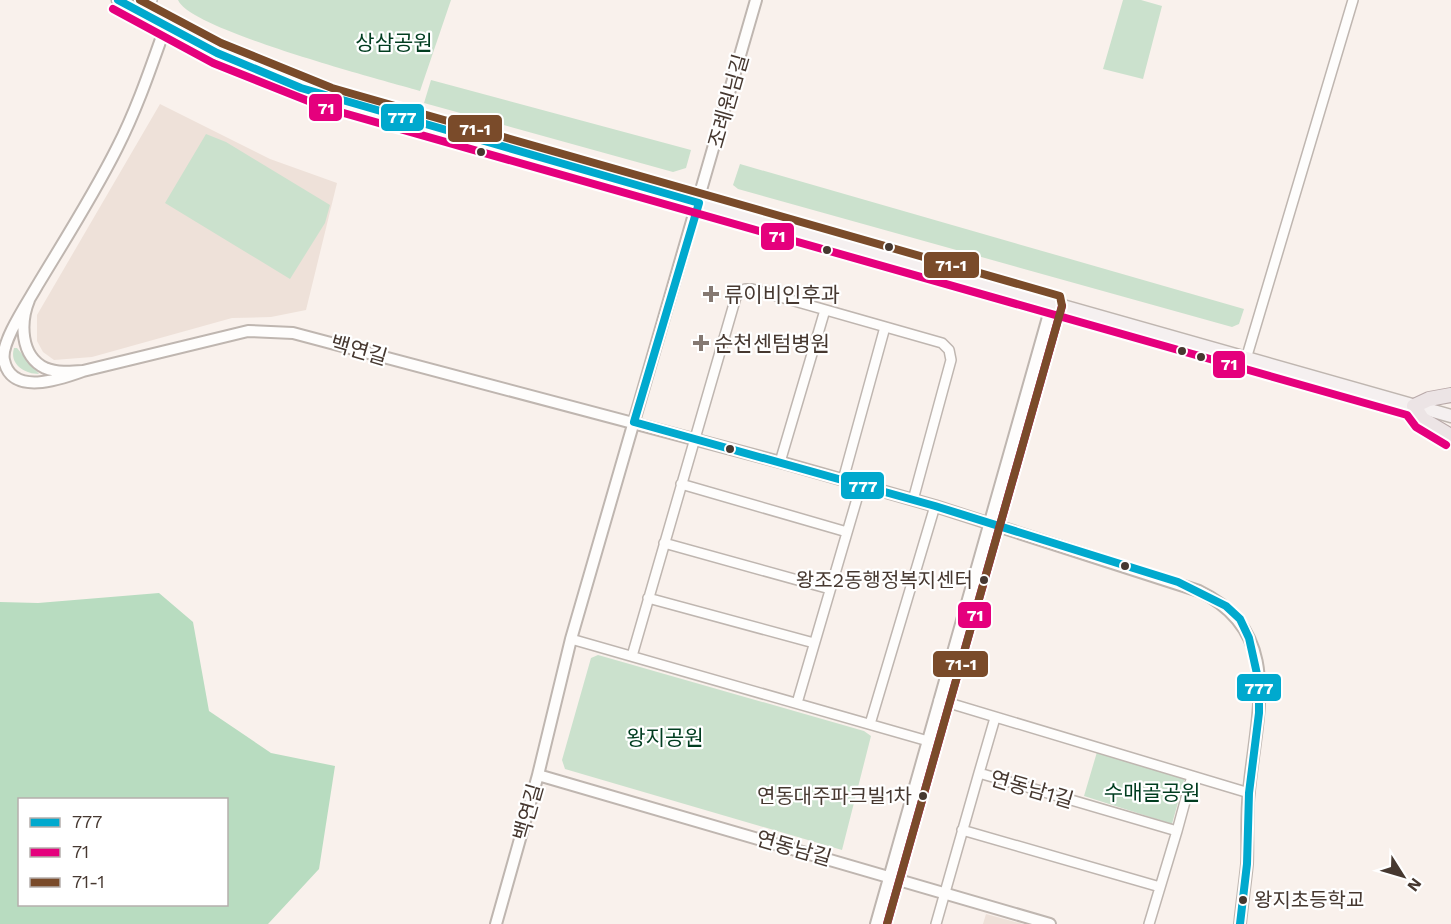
<svg xmlns="http://www.w3.org/2000/svg" width="1451" height="924" font-family="'Work Sans','Noto Sans KR',sans-serif">
<style>
.built{fill:#eee1d9}
.green{fill:#cbe1cd}
.forest{fill:#b8dcc0;fill-rule:evenodd}
.lines{fill:none;stroke-linecap:round;stroke-linejoin:round}
.minor-casing{stroke:#bfb6b0;stroke-width:12}
.tertiary-casing{stroke:#bfb6b0;stroke-width:14}
.secondary-casing{stroke:#bfb6b0;stroke-width:15}
.primary-casing{stroke:#b8a8a8;stroke-width:16}
.minor{stroke:#fefdfc;stroke-width:9}
.tertiary{stroke:#fefdfc;stroke-width:10}
.secondary{stroke:#f5f0f0;stroke-width:12}
.primary{stroke:#ece4e5;stroke-width:14}
.bus-1-casing{stroke:#fff;stroke-width:12}
.bus-2-casing{stroke:#fff;stroke-width:12}
.bus-3-casing{stroke:#fff;stroke-width:12}
.bus-1{stroke:#00a9ce;stroke-width:8}
.bus-2{stroke:#e5007d;stroke-width:8}
.bus-3{stroke:#7a4b2a;stroke-width:8}
.bus-dot{fill:#463830;stroke:#fff;stroke-width:2}
.poi-dot{fill:#857972;stroke:#fff;stroke-width:2}
.labels{text-anchor:middle;dominant-baseline:central;stroke-width:4.5;stroke-linejoin:round;paint-order:stroke}
.bus-label{font-size:20px;fill:#463830;stroke:#fff;text-anchor:end}
.park-label{font-size:21px;fill:#013d20;stroke:#fff}
.street-label{font-size:21px;fill:#463830;stroke:#fff}
.poi-label{font-size:21px;fill:#463830;stroke:#fff;text-anchor:start}
.line-badge{stroke:#fff;stroke-width:2}
.badge-label{font-size:16px;text-anchor:middle;font-weight:bold;fill:#fff}
</style>
<rect width="100%" height="100%" fill="#f9f1ec"/>
<path class="built" d="M160 104 270 159 337 183 306 310 271 317 232 318 92 357 54 360 43 352 37 341V315Z
M986 914 1023 924H983Z"/>
<path class="green" d="M178 0H451L420 91C383 80 190 30 178 0Z
M1123 0H1141L1162 6 1143 79 1103 69Z
M431 80 691 150 686 168 673 172 424 103Z
M206 134 226 142 330 205 325 223 290 279 165 203Z
M740 164 1244 309 1239 324 1232 327 738 189 733 185Z
M14 348H17L39 374C24 374 9 364 14 348Z
M598 655 864 731 871 736 842 850 565 769 562 760 591 658Z
M1097 752 1185 777 1172 824 1084 796Z"/>
<path class="forest" d="M159 593 193 622 209 711 271 753 335 766 319 869 268 924H0V602L38 603ZM20 800H226V904H20Z"/>
<g class="lines">
<defs>
<path id="minor" d="M144 14 152 0
M1246 359 1353 0
M780 462 825 310
M843 480 885 327
M681 484 847 532
M664 543 830 589
M648 598 814 643
M571 639 928 741
M632 656 736 297 745 289H752L942 343 949 350 951 360 913 500
M939 700 1249 793
M797 703 861 485
M870 724 935 506
M979 773 995 718
M962 830 1160 887
M1177 831 1192 776
M936 924 979 773 1177 831 1149 924"/>
<path id="tertiary" d="M29 300C20 322 20 356 45 368 57 373 70 372 83 371 61 379 11 397 4 360 0 343 28 302 37 286 64 241 93 196 117 148 137 109 151 67 166 25
M83 371 248 331 293 333 780 462 935 506 1199 591C1285 632 1256 715 1249 791 1246 815 1248 840 1247 864 1245 884 1242 904 1240 924
M538 775 1050 924
M496 924 538 775 571 639 756 0
M876 924 1052 303"/>
<path id="secondary" d="M118 0 217 53 329 98 1451 416"/>
<path id="primary" d="M1451 395 1429 399 1414 406 1422 419 1451 436"/>
</defs>
<use href="#minor" class="minor-casing"/>
<use href="#tertiary" class="tertiary-casing"/>
<use href="#secondary" class="secondary-casing"/>
<use href="#primary" class="primary-casing"/>
<use href="#minor" class="minor"/>
<use href="#tertiary" class="tertiary"/>
<use href="#secondary" class="secondary"/>
<use href="#primary" class="primary"/>
<defs>
<path id="bus-1" d="M118 0 217 53 301 88 699 203
M634 422 935 506 1178 582 1226 606 1240 619 1249 638 1259 683V713L1249 793 1247 864 1240 924
M634 422 699 203"/>
<path id="bus-2" d="M113 9 213 63 326 108 1407 415 1416 427 1446 445
M887 924 1062 306"/>
<path id="bus-3" d="M140 0 221 43 332 88 1060 296 1062 306 887 924"/>
</defs>
<use href="#bus-1" class="bus-1-casing"/>
<use href="#bus-2" class="bus-2-casing"/>
<use href="#bus-3" class="bus-3-casing"/>
<use href="#bus-1" class="bus-1"/>
<use href="#bus-2" class="bus-2"/>
<use href="#bus-3" class="bus-3"/>
</g>
<g class="bus-dot">
<circle cx="481" cy="152" r="5"/>
<circle cx="889" cy="247" r="5"/>
<circle cx="827" cy="250" r="5"/>
<circle cx="1182" cy="351" r="5"/>
<circle cx="1201" cy="357" r="5"/>
<circle cx="730" cy="449" r="5"/>
<circle cx="1125" cy="566" r="5"/>
<circle cx="984" cy="580" r="5"/>
<circle cx="923" cy="796" r="5"/>
<circle cx="1243" cy="900" r="5"/>
</g>
<g class="poi-dot">
<path d="M708 285h6v6h6v6h-6v6h-6v-6h-6v-6h6z"/>
<path d="M698 334h6v6h6v6h-6v6h-6v-6h-6v-6h6z"/>
</g>
<g class="labels">
<g class="bus-label">
<text x="973" y="580">왕조2동행정복지센터</text>
<text x="912" y="796">연동대주파크빌1차</text>
<text x="1254" y="900" text-anchor="start">왕지초등학교</text>
</g>
<g class="park-label">
<text x="394" y="42">상삼공원</text>
<text x="665" y="737">왕지공원</text>
<text x="1152" y="792">수매골공원</text>
</g>
<g class="street-label">
<text transform="translate(728 101) rotate(-74)">조례원님길</text>
<text transform="translate(359 350) rotate(16)">백연길</text>
<text transform="translate(1032 789) rotate(16)">연동남1길</text>
<text transform="translate(528 812) rotate(-74)">백연길</text>
<text transform="translate(794 848) rotate(16)">연동남길</text>
</g>
<g class="poi-label">
<text x="724" y="294">류이비인후과</text>
<text x="714" y="343">순천센텀병원</text>
</g>
</g>
<g class="line-badge">
<rect x="308" y="93" width="35" height="29" rx="6" fill="#e5007d"/>
<rect x="380" y="103" width="45" height="29" rx="6" fill="#00a9ce"/>
<rect x="447" y="114" width="56" height="29" rx="6" fill="#7a4b2a"/>
<rect x="760" y="222" width="35" height="29" rx="6" fill="#e5007d"/>
<rect x="923" y="251" width="57" height="28" rx="6" fill="#7a4b2a"/>
<rect x="1212" y="350" width="34" height="29" rx="6" fill="#e5007d"/>
<rect x="840" y="471" width="45" height="29" rx="6" fill="#00a9ce"/>
<rect x="957" y="601" width="35" height="28" rx="6" fill="#e5007d"/>
<rect x="932" y="650" width="57" height="28" rx="6" fill="#7a4b2a"/>
<rect x="1236" y="673" width="46" height="29" rx="6" fill="#00a9ce"/>
</g>
<g class="badge-label">
<text x="326" y="114">71</text>
<text x="402" y="123">777</text>
<text x="475" y="135">71-1</text>
<text x="777" y="242">71</text>
<text x="951" y="271">71-1</text>
<text x="1229" y="370">71</text>
<text x="863" y="492">777</text>
<text x="975" y="621">71</text>
<text x="961" y="670">71-1</text>
<text x="1259" y="694">777</text>
</g>
<rect x="18" y="798" width="210" height="108" fill="#ffffff" stroke="#b5afac" stroke-width="1.5"/>
<rect x="30" y="818" width="30" height="9" fill="#00a9ce" stroke="#b5afac" stroke-width="1.5"/>
<text x="72" y="828" font-size="18" fill="#463830">777</text>
<rect x="30" y="848" width="30" height="9" fill="#e5007d" stroke="#b5afac" stroke-width="1.5"/>
<text x="72" y="858" font-size="18" fill="#463830">71</text>
<rect x="30" y="878" width="30" height="9" fill="#7a4b2a" stroke="#b5afac" stroke-width="1.5"/>
<text x="72" y="888" font-size="18" fill="#463830">71-1</text>
<g transform="translate(1403 876) rotate(127)" stroke="#ffffff" stroke-width="4.5" paint-order="stroke">
<path d="M0-4.5L10 22L0 15L-10 22Z" fill="#463830"/>
<text y="-9" font-size="16" font-weight="bold" text-anchor="middle" fill="#463830">N</text>
</g>
</svg>
